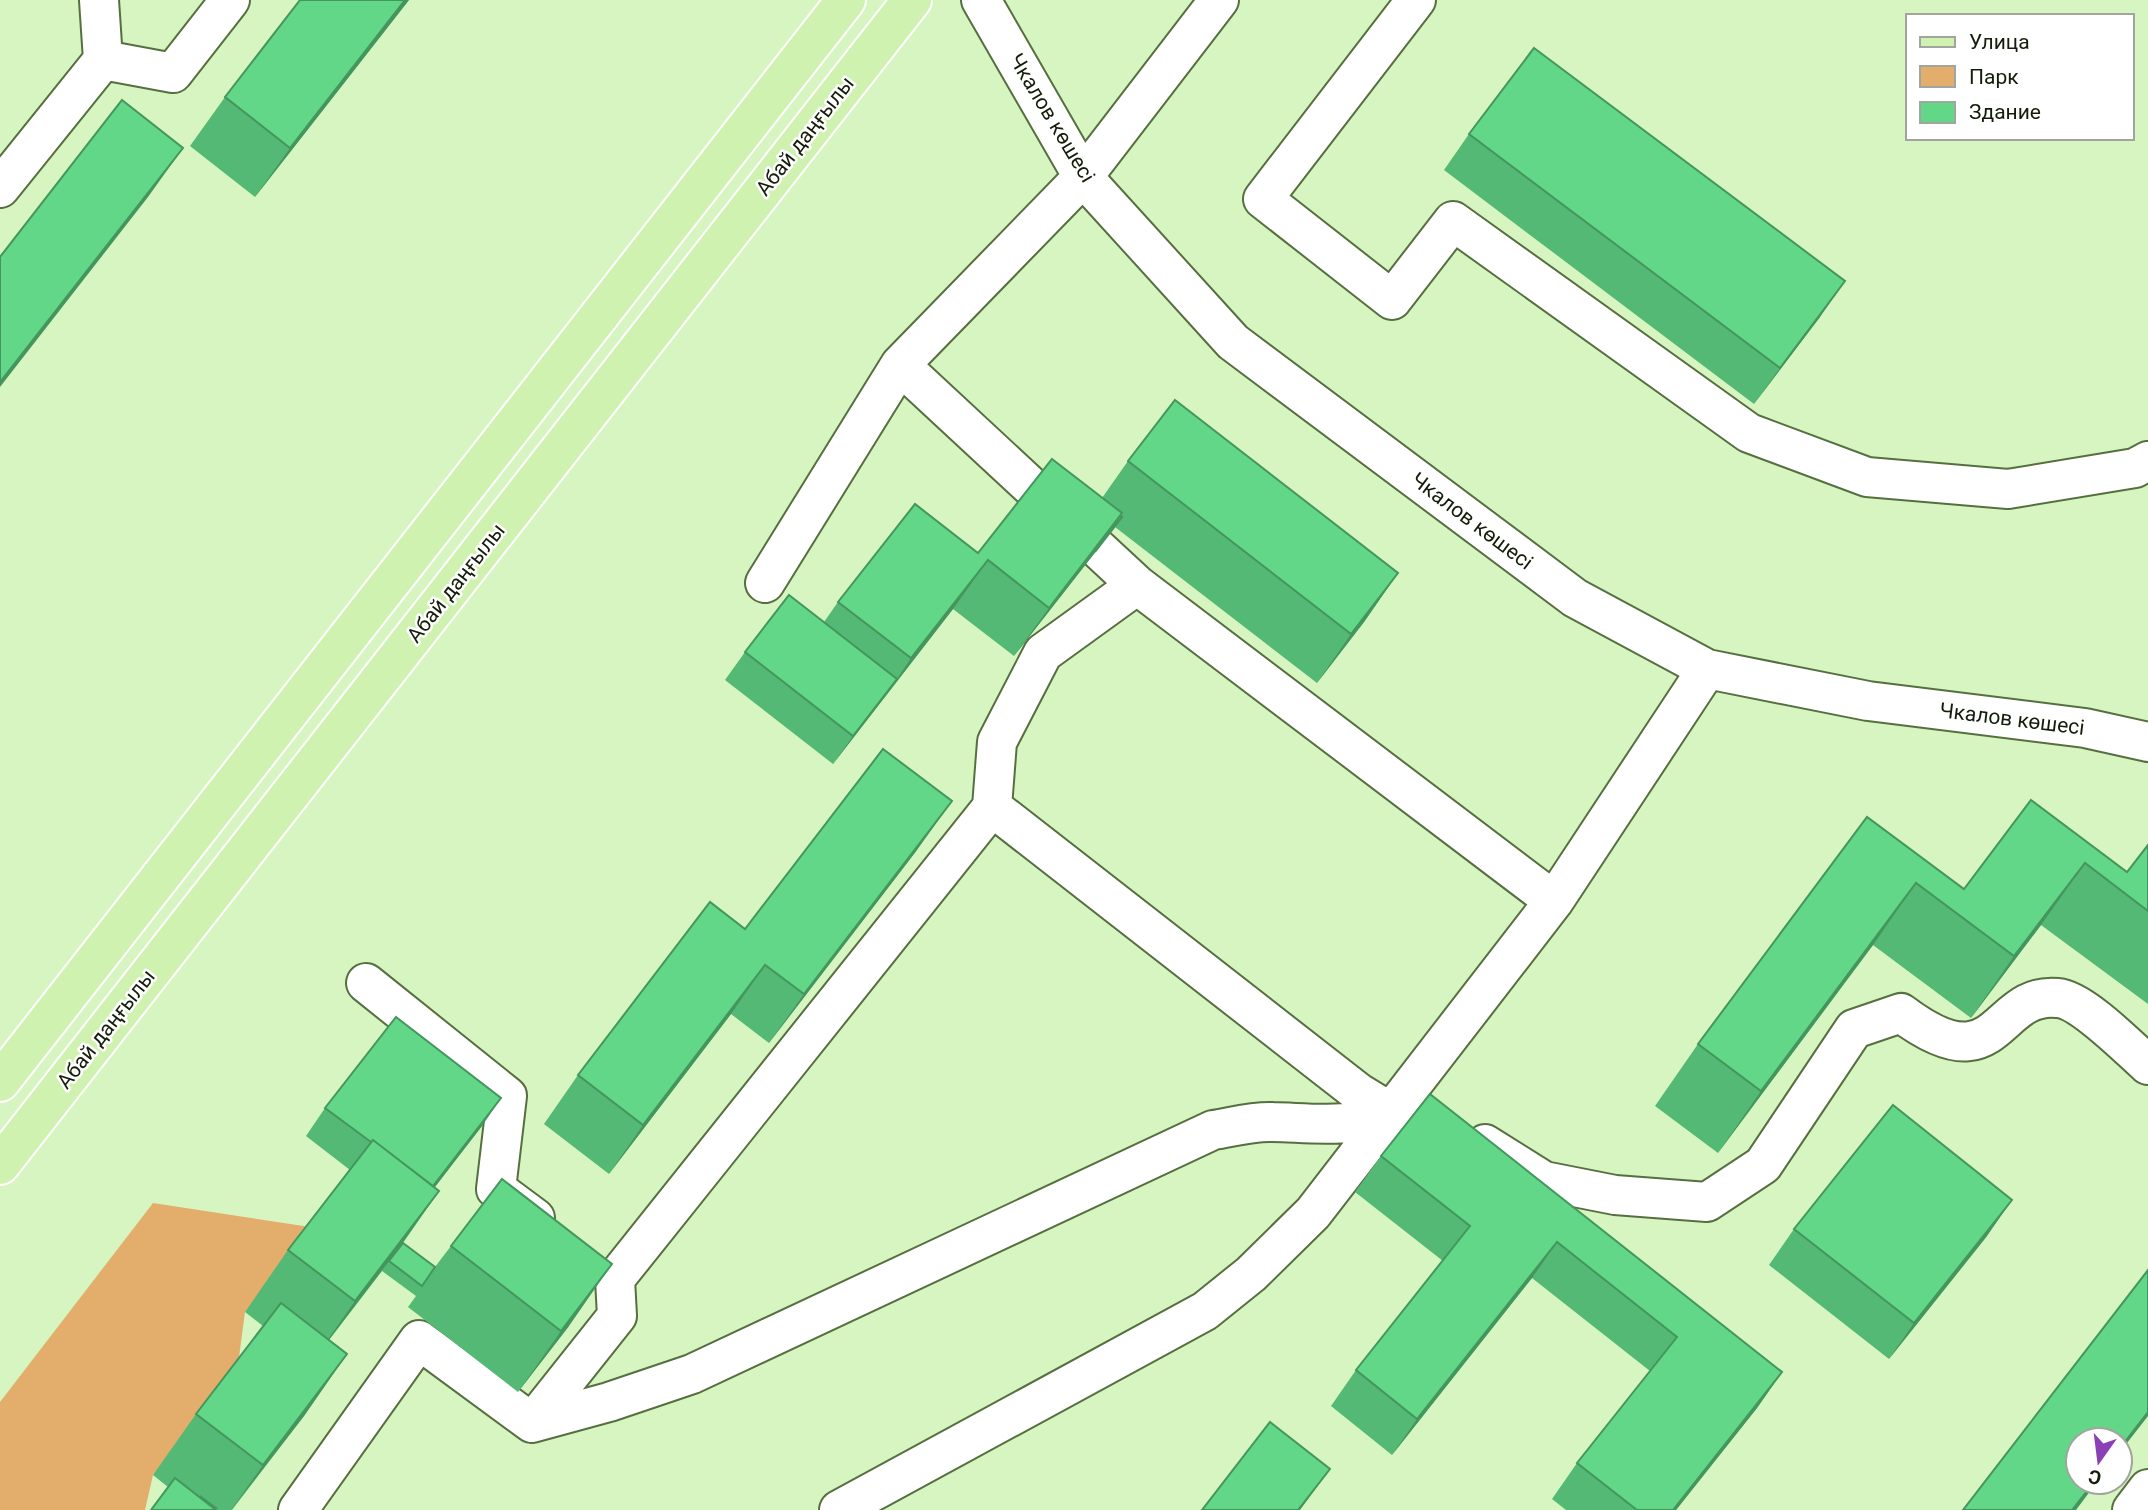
<svg xmlns="http://www.w3.org/2000/svg" width="2148" height="1510" font-family="Roboto,sans-serif">
<style>
.green{fill:#e3ae6b}
.lines{fill:none;stroke-linecap:round;stroke-linejoin:round}
.minor-casing{stroke:#566f40;stroke-width:42}
.major-casing{stroke:#fff;stroke-width:42}
.minor{stroke:#fff;stroke-width:38}
.major{stroke:#d0f2b1;stroke-width:38}
.wall{fill:#53b974}
.shaded-wall{fill:#44965e}
.building{fill:#61d787;stroke:#44965e;stroke-width:2}
.labels{text-anchor:middle;dominant-baseline:central;stroke-width:5;stroke-linejoin:round;paint-order:stroke}
.street-label{font-size:21px;fill:#131d09;stroke:#fff}
</style>
<rect width="100%" height="100%" fill="#d7f5c0"/>
<path class="green" d="M153 1203 310 1227 245 1312 238 1365 153 1475 145 1510H0V1402Z"/>
<g class="lines">
<defs>
<path id="minor" d="M981 0 1083 177 1233 342 1575 598 1707 669 1868 701 2085 728 2148 742
M1416 0 1263 199 1392 300 1453 221 1749 433 1867 477 2008 489 2135 468 2148 461
M103 60 173 73 230 0
M0 188 103 60 99 0
M900 365 1137 585 1554 901
M765 583 900 365 1083 177 1219 0
M366 983 507 1096 496 1189 535 1218
M1485 1144 1544 1181 1615 1195 1707 1202 1763 1165 1854 1029 1901 1013C2001 1088 1993 991 2058 998 2082 1000 2129 1048 2148 1065
M532 1423 609 1402 692 1374 1213 1130C1232 1127 1253 1121 1273 1122 1314 1123 1351 1129 1390 1112L1359 1093 992 807
M298 1510 419 1340 532 1423 617 1316 615 1279 992 807 997 742 1043 653 1137 585
M839 1510 1205 1311 1251 1274 1313 1213 1554 901 1707 669
M2132 1510 2148 1489"/>
<path id="major" d="M0 1082 846 0
M0 1165 912 0"/>
</defs>
<use href="#minor" class="minor-casing"/>
<use href="#major" class="major-casing"/>
<use href="#minor" class="minor"/>
<use href="#major" class="major"/>
</g>
<path class="wall" d="M409 0 255 197 190 146 225 97Z
M1469 134 1820 317 1754 404 1444 170Z
M1128 461 1398 573 1364 622 1317 683 1115 527 1014 656 953 609 833 764 725 680 745 652 824 622 838 602 978 553 1102 498Z
M2031 800 2127 872 2148 845V1004L2041 925 1971 1018 1873 945 1718 1153 1655 1106 1698 1044 1867 817 1964 889Z
M917 850 769 1043 731 1014 609 1174 544 1124 578 1075 745 929Z
M1430 1094 1782 1372 1757 1408 1676 1510H1566L1552 1499 1577 1463 1650 1371 1532 1278 1392 1455 1331 1406 1356 1370 1443 1261 1355 1192 1381 1156Z
M325 1108 482 1126 434 1187 439 1191 403 1243 435 1267 451 1246 569 1326 518 1392 408 1307 416 1296 382 1271 329 1340 347 1354 304 1416 232 1510H151L168 1487 153 1475 196 1414 263 1326 245 1312 288 1250 350 1170 306 1136Z
M1794 1229 1987 1236 1889 1359 1769 1265Z"/>
<path class="shaded-wall" d="M405 0H409L255 197 290 148Z
M183 148 148 197 0 387V382Z
M1845 281 1820 317 1754 404 1780 368Z
M1122 513 1095 552 1122 517 1115 527 1014 656 1049 608Z
M988 560 953 609 833 764 853 736 897 679 911 658Z
M1398 573 1364 622 1317 683 1351 634Z
M952 801 917 850 769 1043 804 994Z
M2085 863 2041 925 1971 1018 2014 956Z
M1916 883 1873 945 1718 1153 1761 1091Z
M765 965 731 1014 609 1174 643 1125Z
M501 1098 482 1126 412 1217 431 1189Z
M439 1191 396 1252 312 1362 355 1301Z
M2012 1200 1987 1236 1889 1359 1914 1323Z
M1557 1242 1532 1278 1392 1455 1417 1419Z
M612 1264 569 1326 518 1392 561 1331Z
M347 1354 304 1416 231 1510 263 1465Z
M1782 1372 1757 1408 1676 1510H1673Z
M2148 1412V1416L2120 1452V1448Z
M1330 1469 1300 1510H1298Z
M2094 1482H2097L2076 1510H2072Z"/>
<path class="building" d="M300 0H405L290 148 225 97Z
M1534 48 1845 281 1780 368 1469 134Z
M122 100 183 148 0 382V257Z
M1175 400 1398 573 1351 634 1128 461Z
M1052 459 1122 513 1049 608 988 560 911 658 838 602 915 504 978 553Z
M1120 516 1122 517 1095 552Z
M789 595 897 679 853 736 745 652Z
M883 749 952 801 804 994 765 965 643 1125 578 1075 710 902 745 929Z
M2031 800 2127 872 2148 845V911L2085 863 2014 956 1916 883 1761 1091 1698 1044 1867 817 1964 889Z
M396 1017 501 1098 433 1186 373 1140 371 1142 325 1108Z
M1430 1094 1782 1372 1673 1510H1637L1577 1463 1677 1337 1557 1242 1417 1419 1356 1370 1470 1226 1381 1156Z
M1893 1105 2012 1200 1914 1323 1794 1229Z
M373 1140 439 1191 355 1301 288 1250Z
M502 1179 612 1264 561 1331 451 1246Z
M403 1243 435 1267 422 1286 389 1261Z
M2148 1270V1412L2120 1448V1440H2078V1482H2094L2072 1510H1963Z
M281 1303 347 1354 263 1465 196 1414Z
M1270 1422 1330 1469 1298 1510H1202Z
M175 1478 216 1510H151Z
M201 1497 216 1508 215 1509 201 1498Z"/>
<g class="labels">
<g class="street-label">
<text transform="translate(1052 118) rotate(59)">Чкалов көшесі</text>
<text transform="translate(805 136) rotate(-52)">Абай даңғылы</text>
<text transform="translate(1472 521) rotate(37)">Чкалов көшесі</text>
<text transform="translate(456 583) rotate(-52)">Абай даңғылы</text>
<text transform="translate(2012 719) rotate(7)">Чкалов көшесі</text>
<text transform="translate(106 1029) rotate(-52)">Абай даңғылы</text>
</g>
</g>
<rect x="1906" y="14" width="228" height="126" fill="#ffffff" stroke="#a1a59d" stroke-width="2"/>
<rect x="1920" y="37" width="35" height="10" fill="#d0f2b1" stroke="#a1a59d" stroke-width="2"/>
<text x="1969" y="49" font-size="21" fill="#131d09">Улица</text>
<rect x="1920" y="66" width="35" height="21" fill="#e3ae6b" stroke="#a1a59d" stroke-width="2"/>
<text x="1969" y="84" font-size="21" fill="#131d09">Парк</text>
<rect x="1920" y="102" width="35" height="21" fill="#61d787" stroke="#a1a59d" stroke-width="2"/>
<text x="1969" y="119" font-size="21" fill="#131d09">Здание</text>
<g transform="translate(2099 1461) rotate(194)"><circle r="33" fill="#ffffff" stroke="#a1a59d" stroke-width="2"/>
<path d="M0-5L12 26L0 18L-12 26Z" fill="#8b41b3"/>
<text y="-10" font-size="19" font-weight="bold" text-anchor="middle" fill="#131d09">С</text>
</g>
</svg>
